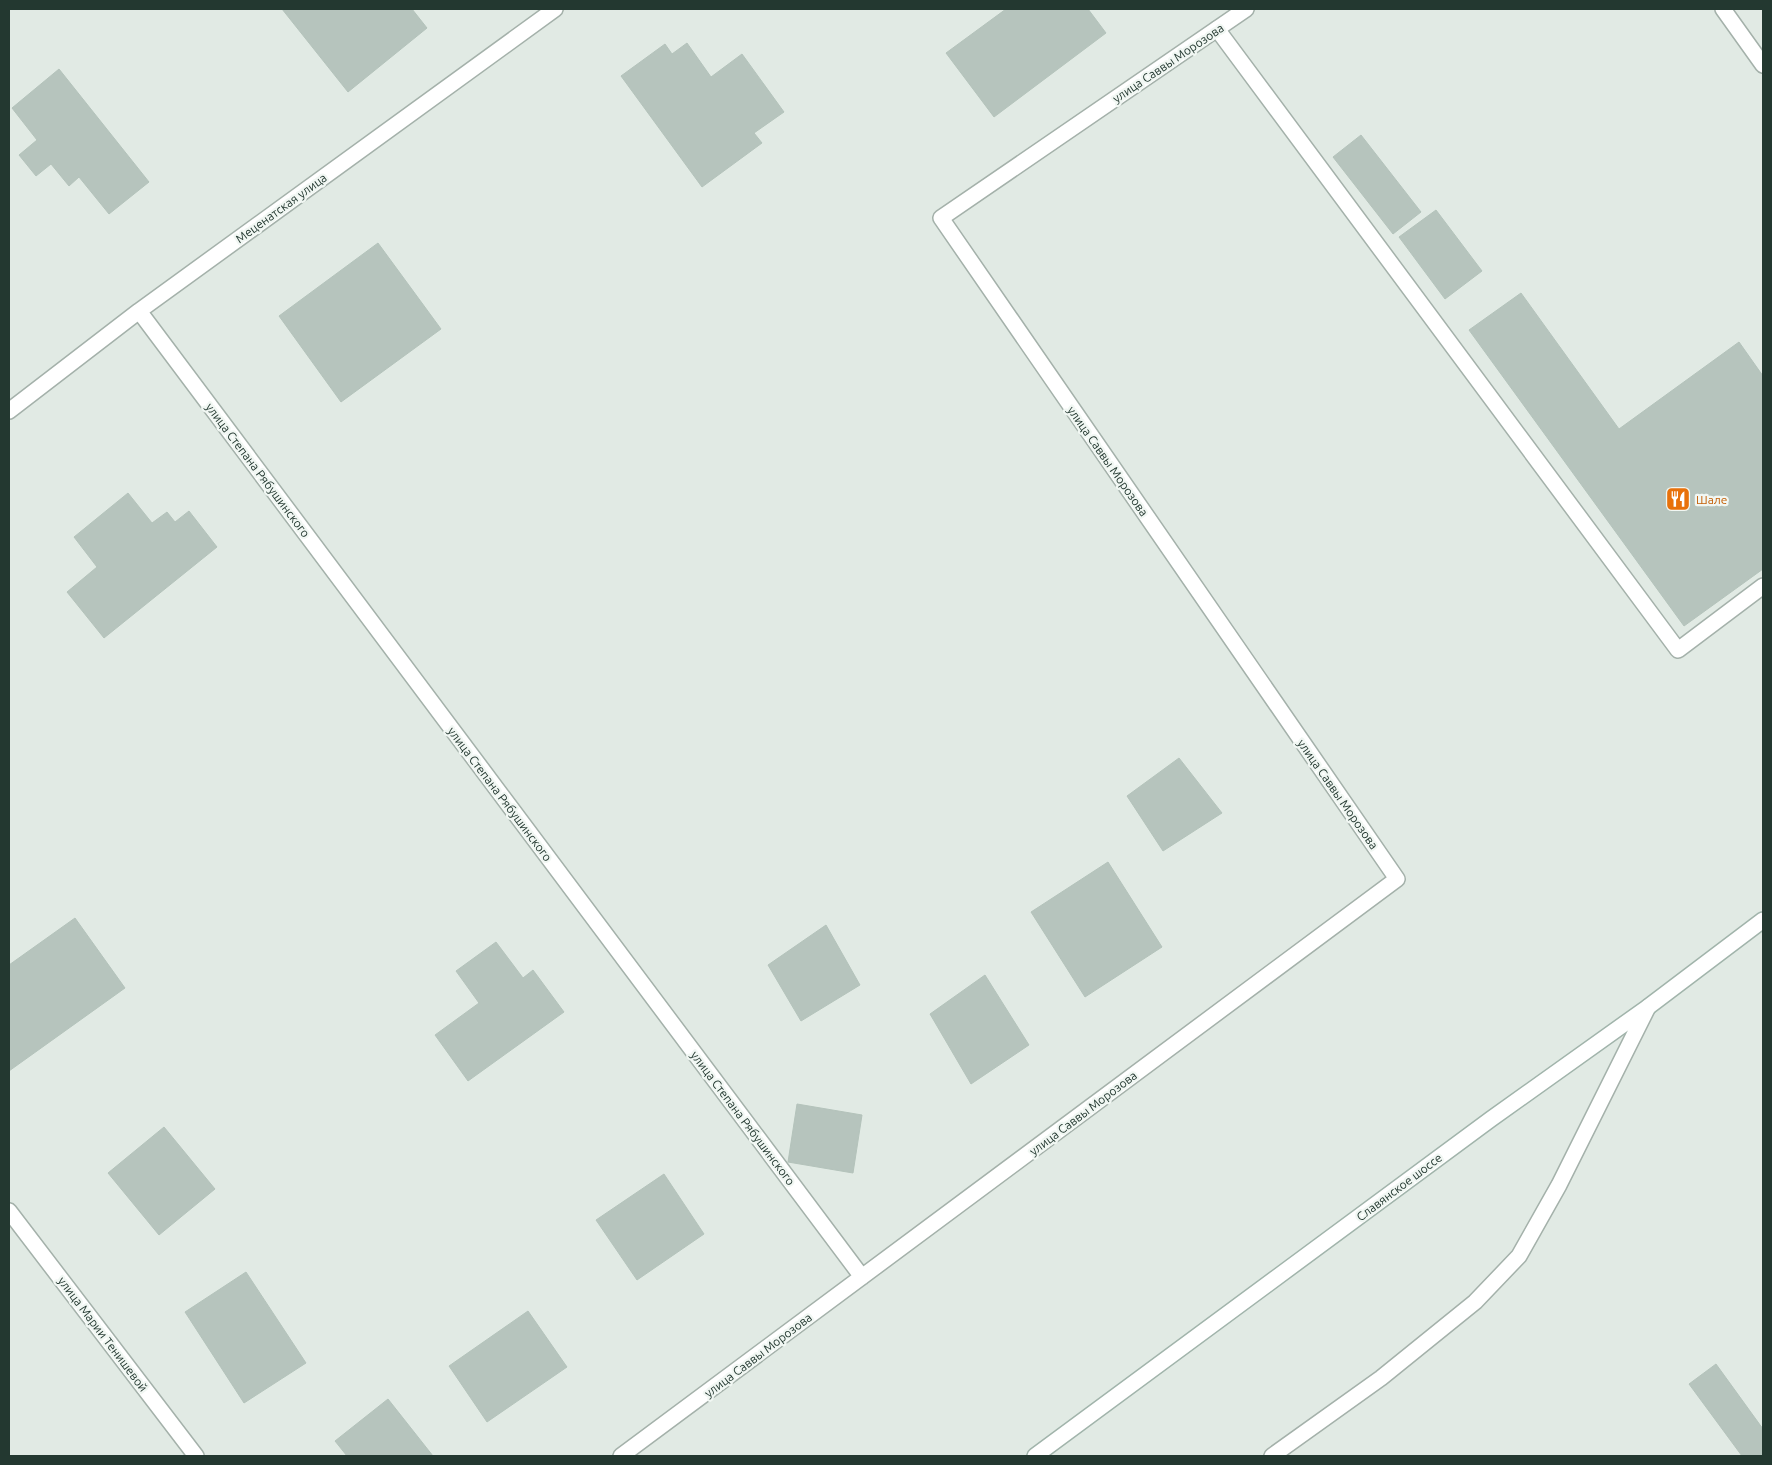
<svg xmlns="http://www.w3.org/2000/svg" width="1772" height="1465" font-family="Ubuntu,sans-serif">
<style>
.building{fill:#b6c4bd;stroke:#b4c3bb}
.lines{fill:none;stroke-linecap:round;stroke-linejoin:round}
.lane-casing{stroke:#a4b1aa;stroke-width:18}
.street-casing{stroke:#a4b1aa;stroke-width:18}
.secondary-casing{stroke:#a1b4ab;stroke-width:18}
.lane{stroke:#fff;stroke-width:15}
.street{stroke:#fff;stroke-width:15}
.secondary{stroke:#fff;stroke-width:15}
.labels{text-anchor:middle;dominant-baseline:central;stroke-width:4.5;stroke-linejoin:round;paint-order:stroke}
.street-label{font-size:12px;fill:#233830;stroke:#f1f7f3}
.food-label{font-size:12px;fill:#c56008;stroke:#f1f7f3;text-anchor:start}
</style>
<rect width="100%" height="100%" fill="#e1eae4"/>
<path class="building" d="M282 9H412L427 28 348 92Z
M1006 9H1088L1106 33 994 117 946 53Z
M687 43 711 77 742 54 784 112 754 133 762 143 702 187 621 76 665 44 672 54Z
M59 69 149 182 109 214 79 177 69 186 51 164 36 176 19 155 37 140 12 108Z
M1361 135 1421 212 1393 234 1333 157Z
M1436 210 1482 271 1445 299 1399 237Z
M378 243 441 329 341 402 279 316Z
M1521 293 1619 429 1739 342 1763 376V569L1684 626 1469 330Z
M128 493 152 523 167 512 175 522 189 511 217 547 104 638 67 592 97 567 74 537Z
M1179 758 1222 813 1163 851 1127 796Z
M1108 862 1162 947 1085 997 1031 912Z
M75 918 125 988 9 1071V965Z
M826 925 860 985 801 1021 768 965Z
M496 942 523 978 533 970 564 1012 468 1081 435 1035 479 1003 456 971Z
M985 975 1029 1045 971 1084 930 1014Z
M797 1104 862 1115 853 1173 788 1162Z
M164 1127 215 1189 159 1235 108 1173Z
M664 1174 704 1234 637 1280 596 1220Z
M246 1272 306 1363 244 1403 185 1312Z
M528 1311 567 1367 487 1422 449 1366Z
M1716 1364 1763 1429V1456H1742L1689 1384Z
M388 1399 433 1456H347L335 1441Z"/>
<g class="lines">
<defs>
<path id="lane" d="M1723 9 1763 65
M1217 29 1678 650 1763 586"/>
<path id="street" d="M139 311 862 1277
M9 411 139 311 555 9
M9 1211 196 1456
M621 1456 1397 879 941 218 1246 9
M1272 1456 1381 1378 1475 1302 1519 1256 1559 1185 1648 1007"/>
<path id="secondary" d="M1035 1456 1491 1119 1648 1007 1763 920"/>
</defs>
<use href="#lane" class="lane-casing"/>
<use href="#street" class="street-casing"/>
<use href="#secondary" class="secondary-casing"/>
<use href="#lane" class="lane"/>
<use href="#street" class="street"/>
<use href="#secondary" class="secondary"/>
</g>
<defs>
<symbol id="restaurant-square" viewBox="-11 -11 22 22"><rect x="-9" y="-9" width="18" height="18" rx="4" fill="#e8710a" stroke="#f1f7f3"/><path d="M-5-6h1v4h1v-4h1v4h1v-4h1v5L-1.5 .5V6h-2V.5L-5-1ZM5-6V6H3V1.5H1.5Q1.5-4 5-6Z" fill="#fff"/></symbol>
</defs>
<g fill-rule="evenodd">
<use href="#restaurant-square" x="1664" y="485" width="28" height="28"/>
</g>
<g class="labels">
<g class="street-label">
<text transform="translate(1168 63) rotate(-34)">улица Саввы Морозова</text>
<text transform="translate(281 208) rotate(-36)">Меценатская улица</text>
<text transform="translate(1108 461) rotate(55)">улица Саввы Морозова</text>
<text transform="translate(258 470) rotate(53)">улица Степана Рябушинского</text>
<text transform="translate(500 794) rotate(53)">улица Степана Рябушинского</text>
<text transform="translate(1338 794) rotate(55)">улица Саввы Морозова</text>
<text transform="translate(1083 1113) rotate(-37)">улица Саввы Морозова</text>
<text transform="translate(743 1118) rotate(53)">улица Степана Рябушинского</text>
<text transform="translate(1399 1187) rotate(-37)">Славянское шоссе</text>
<text transform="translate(103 1334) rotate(53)">улица Марии Тенишевой</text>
<text transform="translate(758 1355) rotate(-37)">улица Саввы Морозова</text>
</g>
<g class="food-label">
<text x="1696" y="499">Шале</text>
</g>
</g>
<rect width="1772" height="1465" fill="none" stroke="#233830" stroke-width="20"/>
</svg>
